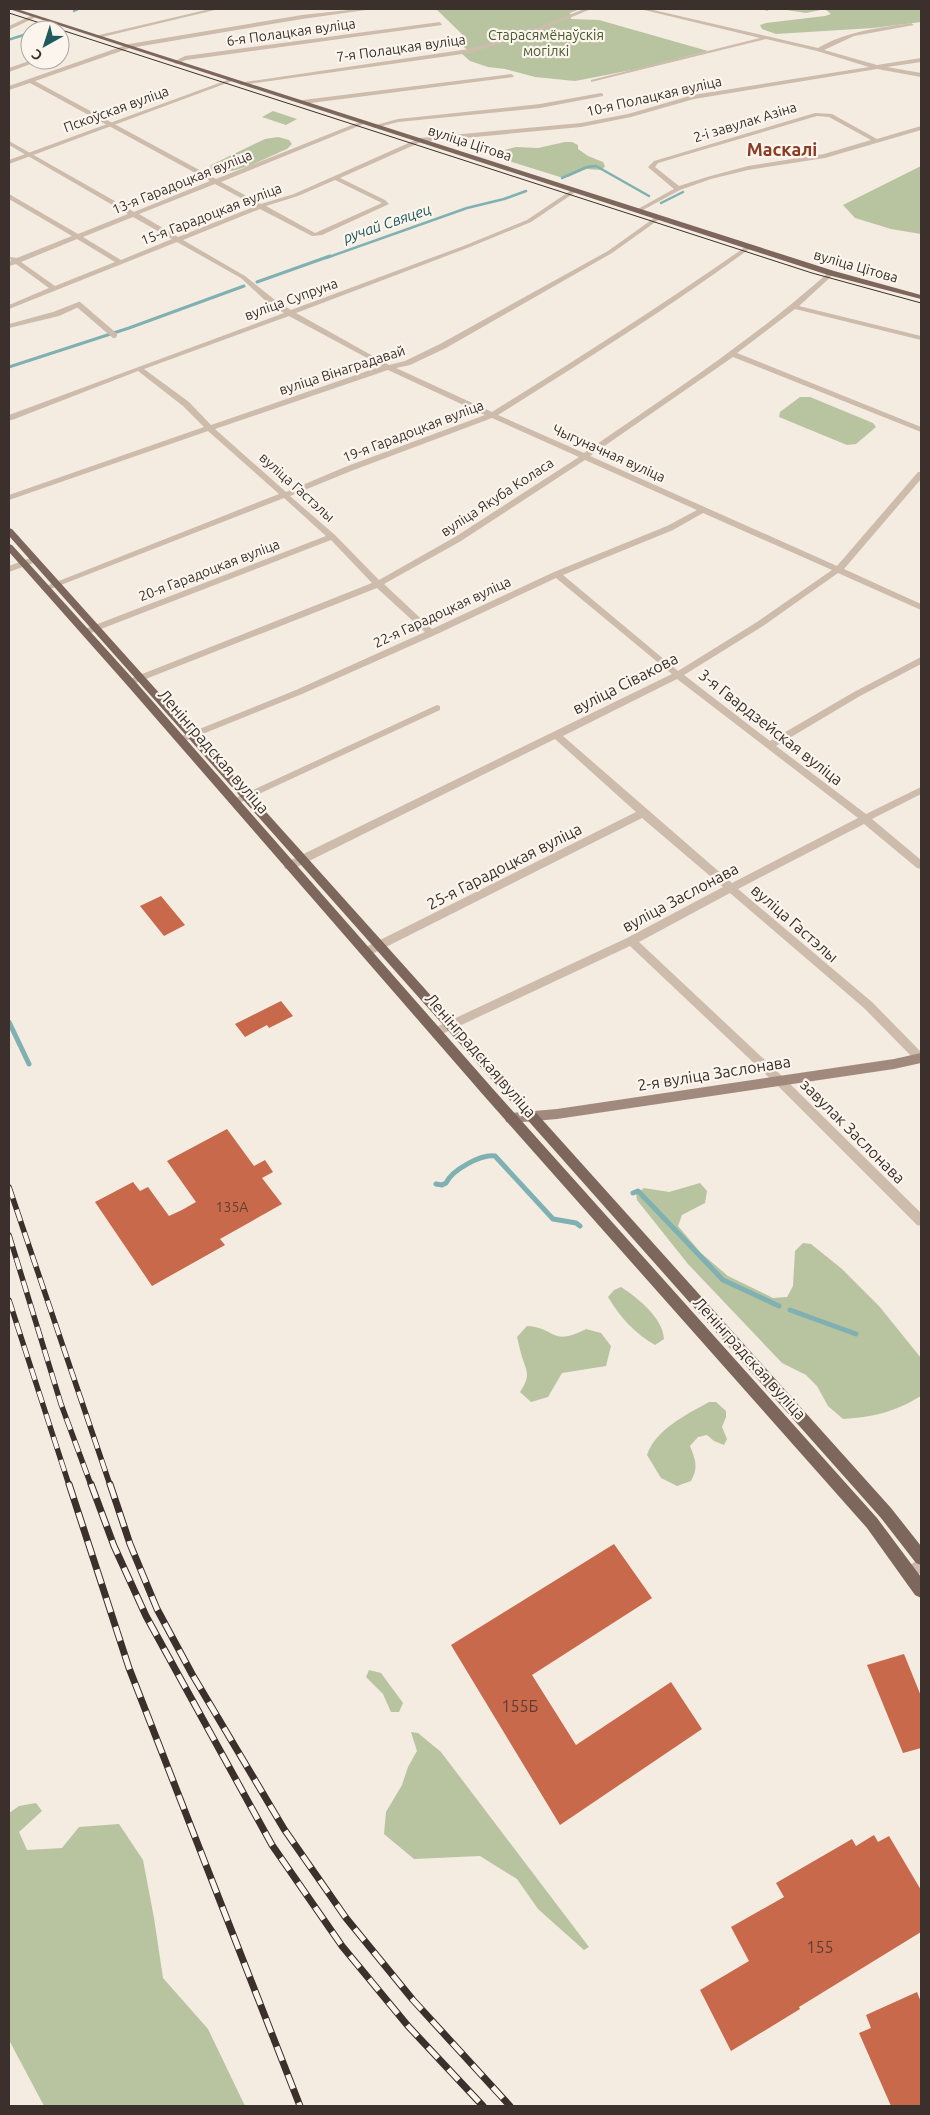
<svg xmlns="http://www.w3.org/2000/svg" width="930" height="2115" font-family="Ubuntu,sans-serif">
<style>
.green{fill:#b8c4a0}
.lines{fill:none;stroke-linecap:round;stroke-linejoin:round}
.stream-far2{stroke:#7fb0b2;stroke-width:2.5}
.stream-far1{stroke:#7fb0b2;stroke-width:3}
.stream{stroke:#7fb0b2;stroke-width:5}
.building{fill:#c8694b}
.pedestrian{stroke:#cdbbac;stroke-width:6}
.minor{fill:#cdbbac;fill-rule:evenodd}
.tertiary{fill:#cdbbac;fill-rule:evenodd}
.secondary{fill:#a18a7d;fill-rule:evenodd}
.primary{fill:#7d675c;fill-rule:evenodd}
.tram{stroke:#3b302b;stroke-width:1}
.rail-far1-casing{stroke:#3b302b;stroke-width:5.5}
.rail-casing{stroke:#3b302b;stroke-width:7}
.rail-far1{stroke:#fbf5ee;stroke-width:4;stroke-dasharray:12;stroke-linecap:butt}
.rail{stroke:#fbf5ee;stroke-width:5;stroke-dasharray:15;stroke-linecap:butt}
.labels{text-anchor:middle;dominant-baseline:central;stroke-width:4.5;stroke-linejoin:round;paint-order:stroke}
.far-street-label{font-size:14px;fill:#3b302b;stroke:#fbf5ee}
.far-park-label{font-size:14px;fill:#4a5a2e;stroke:#fbf5ee}
.number-label{font-size:14px;fill:#5e3e33}
.far-water-label{font-size:15px;font-style:italic;fill:#1f5a5e;stroke:#fbf5ee}
.street-label{font-size:16px;fill:#3b302b;stroke:#fbf5ee}
.near-number-label{font-size:16px;fill:#5e3e33}
.far-district-label{font-size:18px;font-weight:bold;fill:#8c3b22;stroke:#fbf5ee}
</style>
<rect width="100%" height="100%" fill="#f4ebe1"/>
<path class="green" d="M436 9H580L570 13 571 19 599 20 708 51 637 69 575 81 535 77 505 69 488 67 470 61 461 53 469 52 456 39 464 36Z
M780 9H921V22L873 28 776 34 762 29 760 25 766 23 825 16 831 14 825 9 806 13Z
M273 111 297 119 286 125 262 117Z
M278 137 289 140 292 144 287 149C267 157 231 179 210 169L211 165 265 139Z
M565 142H572L578 145V149L588 156 603 162 605 166 602 170 586 169 568 177H560L506 160 496 154V152L516 147 538 148Z
M921 166V234L891 229 855 218 843 205Z
M800 397H810L873 423 876 427 856 444 847 445 779 417 780 412Z
M700 1183 707 1191 705 1203 682 1215 678 1226 701 1253 728 1276 773 1298 787 1297 793 1286 795 1251 803 1243 811 1244 842 1269 879 1306 921 1358V1396C894 1412 875 1417 843 1419L828 1406 817 1386 806 1375 782 1363 688 1264 637 1200 636 1194 644 1188 669 1192Z
M621 1287C638 1298 663 1318 664 1339L655 1345C634 1333 620 1317 608 1297L614 1290Z
M527 1326C557 1328 551 1347 586 1329L601 1333 611 1346 606 1366 562 1373 548 1397 531 1402 520 1392C530 1376 528 1374 522 1357 520 1351 519 1344 517 1337Z
M709 1402H716L726 1411V1417L722 1427 727 1439 724 1445 714 1441 707 1435 698 1437 690 1446C695 1459 699 1467 691 1481L677 1486 661 1478 647 1455C656 1429 686 1415 709 1402Z
M369 1670 381 1673 403 1703 399 1712H391L383 1694 366 1677Z
M411 1732 418 1733 441 1752 589 1947 584 1950 538 1909 517 1879 480 1856 414 1859 384 1834 386 1812 402 1785 408 1767 417 1751Z
M36 1803 42 1811 19 1832 27 1850 62 1848 79 1827 119 1824 143 1860 154 1918 163 1978 208 2029 245 2106H44L9 2040V1813L19 1806Z"/>
<g class="lines">
<path class="stream-far2" d="M74 11 78 9
M11 39 30 33
M562 178 587 167 596 166 649 196
M661 203 683 192
M326 258 467 208 504 199 526 191"/>
<path class="stream-far1" d="M257 282 330 256
M9 367 129 328 244 286"/>
<path class="stream" d="M9 1022 29 1064
M436 1184 442 1185 446 1183C452 1170 481 1154 495 1156L553 1219 576 1223 580 1226
M633 1193 638 1191 723 1280 779 1306
M790 1310 856 1334"/>
</g>
<path class="building" d="M161 896 185 925 164 936 140 906Z
M281 1001 293 1016 269 1028 267 1025 245 1037 235 1024Z
M227 1129 254 1166 265 1160 273 1172 262 1178 282 1204 220 1239 225 1245 152 1286 95 1202 133 1182 140 1191 148 1187 169 1216 182 1210 196 1202 167 1161Z
M614 1544 652 1598 532 1675 576 1745 671 1682 702 1729 560 1825 451 1645Z
M904 1654 921 1696V1748L903 1753 867 1665Z
M874 1835 878 1842 889 1836 921 1890V1932L799 2007 800 2009 731 2051 700 1990 749 1961 731 1927 784 1897 776 1883 852 1839 856 1846Z
M917 1992 921 2002V2106H891L859 2033 871 2028 866 2015Z"/>
<g class="lines">
<path class="pedestrian" d="M79 305 114 335"/>
<path class="minor" d="M210 9H219L98 38 95 36Z
M358 9H373L302 19 130 48 35 81 216 179 362 121H366V123L221 182 261 204 294 194 420 138 581 123 628 114 693 95 869 67 817 51 766 39 591 82V80L760 38 640 9H649L818 48C847 31 878 28 911 23L914 25 854 36 824 50 877 65 921 58V62L887 67 921 73V77L877 69 694 99 631 117 581 127 421 142 340 178 385 200 389 204 322 235 312 236 260 209 183 240 245 276 275 300 291 310 466 245 527 220 573 189H577V191L531 222 470 247 296 313 389 365 405 361 440 344 608 251 657 216H661V218L612 253 446 348 410 365 396 368 492 412C579 358 664 304 748 245H752V247C670 307 584 361 498 415L584 453C668 395 753 340 829 272L835 273 799 306 921 336V340L795 309 737 353 921 427V432L733 357 590 456 837 566 918 472H921V479L844 569 921 604V610L838 573 763 626 684 675 770 741 854 692 921 657V664L860 696 776 746 866 814 921 787V794L872 819 921 860V869L917 868 864 824 738 889 872 1002 921 1052V1063L917 1062 864 1008 730 893 639 942 783 1077 921 1213V1226L917 1225 775 1083 630 946 440 1035H432L430 1032 432 1029 627 938 723 887 642 818 370 955H362L361 952 362 949 636 812 555 739 293 869H285L284 866 285 863 672 674 556 578 435 635 302 694 180 743 177 742V738L296 690 425 632 377 588 133 684H127V680L372 583 331 540 88 634H82V630L326 536 284 498 48 590 45 591 41 588 279 494 208 431 9 500V495L204 427 183 406 138 371 12 420H9V415L284 313 269 304 241 278 177 242 9 309V305L49 288 16 264 9 266V262L11 261 10 257 17 258 72 236 9 199V194L78 234 128 214 9 145V141L134 212 210 181 30 83 9 90V86L129 44 302 15ZM335 180 382 203 315 233 266 206 298 196ZM215 184 256 206 178 237 139 214ZM133 217 172 239 121 260 83 237ZM77 239 115 262 55 286 21 262ZM289 316 382 366 211 425 189 402 144 369ZM388 370 485 415 345 467 286 492 215 429ZM492 418 579 457 455 537 379 580 335 535 290 496 351 471ZM585 460 697 510 667 526 554 572 432 629 384 584 461 541ZM703 513 832 570 757 622 678 671 563 575 673 530ZM677 679 858 818 732 883 563 736Z
M584 9H591L526 36 470 53 241 85 238 83 469 49 522 34Z
M763 9H770L767 11Z
M33 15 38 16 9 30V26Z
M440 22 442 25 186 60 176 64 173 62 185 56Z
M32 60H41L9 72V68Z
M511 74 514 76 513 77 303 104 300 102 303 100Z
M601 93 603 94V96L540 108 398 122 375 128 372 126 398 119 540 104Z
M815 113 832 114 877 139 921 126V130L825 158 748 170 711 179 680 190 641 211 636 210 674 189 649 168 648 167 654 161ZM817 116 829 117 871 140 824 154 748 166 707 177 679 186 655 167 658 163Z
M76 303 83 305 59 316 9 328V324L53 312Z
M33 557 36 558V562L9 572V566Z
M437 705 440 706V710L237 804H231L229 802 231 800Z
M921 1558V1573L910 1580 905 1578 903 1573 905 1568Z"/>
<path class="tertiary" d="M230 79 235 80 9 164V160Z"/>
<path class="secondary" d="M921 1053V1063L894 1069 557 1119 511 1123 506 1122 505 1118 506 1114 511 1113 557 1109 894 1059Z"/>
<path class="primary" d="M9 9H17L834 271 921 295V299L828 275Z
M9 528 12 529 891 1508 921 1546V1565L916 1563 881 1518 9 536Z
M9 544 12 545 134 680 493 1089 877 1518 921 1577V1598L915 1595 867 1528 485 1097 126 684 9 552Z"/>
<path class="tram" d="M9 13 812 273 921 303"/>
<defs>
<path id="rail-far1" d="M9 1187 110 1485
M9 1235 61 1404 91 1485
M9 1300 69 1485"/>
<path id="rail" d="M69 1484 129 1668 300 2106
M91 1484 114 1546 146 1616 272 1845 342 1946 408 2026 483 2106
M110 1484 130 1544 157 1609 192 1674 284 1829 346 1918 413 2000 510 2106"/>
</defs>
<use href="#rail-far1" class="rail-far1-casing"/>
<use href="#rail" class="rail-casing"/>
<use href="#rail-far1" class="rail-far1"/>
<use href="#rail" class="rail"/>
</g>
<g class="labels">
<g class="far-street-label">
<text transform="translate(291 32) rotate(-8)">6-я Полацкая вуліца</text>
<text transform="translate(401 48) rotate(-8)">7-я Полацкая вуліца</text>
<text transform="translate(654 96) rotate(-13)">10-я Полацкая вуліца</text>
<text transform="translate(116 109) rotate(-20)">Пскоўская вуліца</text>
<text transform="translate(745 122) rotate(-17)">2-і завулак Азіна</text>
<text transform="translate(470 143) rotate(18)">вуліца Цітова</text>
<text transform="translate(182 182) rotate(-22)">13-я Гарадоцкая вуліца</text>
<text transform="translate(211 214) rotate(-21)">15-я Гарадоцкая вуліца</text>
<text transform="translate(856 266) rotate(16)">вуліца Цітова</text>
<text transform="translate(291 299) rotate(-20)">вуліца Супруна</text>
<text transform="translate(342 370) rotate(-18)">вуліца Вінаградавай</text>
<text transform="translate(413 431) rotate(-21)">19-я Гарадоцкая вуліца</text>
<text transform="translate(609 453) rotate(24)">Чыгуначная вуліца</text>
<text transform="translate(297 487) rotate(42)">вуліца Гастэлы</text>
<text transform="translate(497 497) rotate(-33)">вуліца Якуба Коласа</text>
<text transform="translate(209 570) rotate(-21)">20-я Гарадоцкая вуліца</text>
<text transform="translate(442 612) rotate(-25)">22-я Гарадоцкая вуліца</text>
</g>
<g class="far-park-label">
<text x="546" y="35">Старасямёнаўскія<tspan x="546" dy="16">могілкі</tspan></text>
</g>
<g class="number-label">
<text x="232" y="1207">135А</text>
</g>
<g class="far-water-label">
<text transform="translate(387 223) rotate(-19)">ручай Свяцец</text>
</g>
<g class="street-label">
<text transform="translate(625 683) rotate(-27)">вуліца Сівакова</text>
<text transform="translate(771 727) rotate(38)">3-я Гвардзейская вуліца</text>
<text transform="translate(214 751) rotate(49)">Ленінградская вуліца</text>
<text transform="translate(504 866) rotate(-27)">25-я Гарадоцкая вуліца</text>
<text transform="translate(680 897) rotate(-28)">вуліца Заслонава</text>
<text transform="translate(795 923) rotate(41)">вуліца Гастэлы</text>
<text transform="translate(481 1055) rotate(49)">Ленінградская вуліца</text>
<text transform="translate(714 1073) rotate(-9)">2-я вуліца Заслонава</text>
<text transform="translate(853 1131) rotate(45)">завулак Заслонава</text>
<text transform="translate(750 1358) rotate(48)">Ленінградская вуліца</text>
</g>
<g class="near-number-label">
<text x="520" y="1706">155Б</text>
<text x="820" y="1947">155</text>
</g>
<g class="far-district-label">
<text x="782" y="149">Маскалі</text>
</g>
</g>
<rect width="930" height="2115" fill="none" stroke="#3b302b" stroke-width="20"/>
<g transform="translate(45 45) rotate(219)"><circle r="24" fill="#fbf5ee" stroke="#aea6a0"/>
<path d="M0-4L9 19L0 12L-9 19Z" fill="#1f5a5e"/>
<text y="-8" font-size="14" font-weight="bold" text-anchor="middle" fill="#3b302b">С</text>
</g>
</svg>
